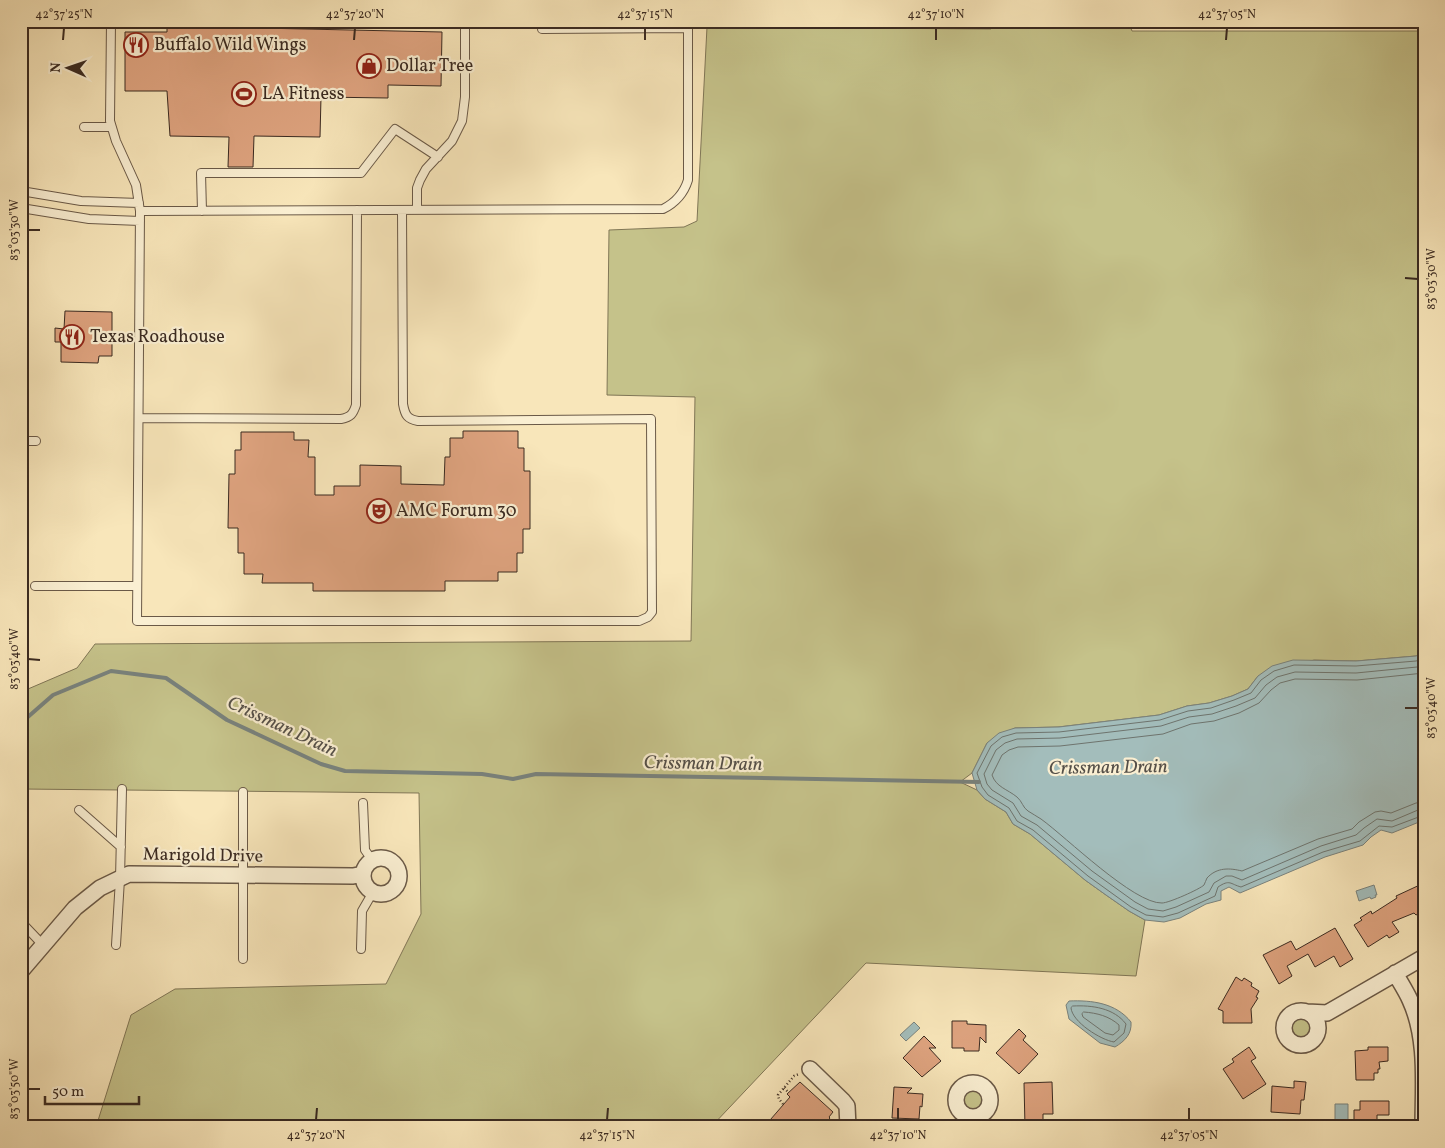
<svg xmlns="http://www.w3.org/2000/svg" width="1445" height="1148" font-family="Vollkorn,serif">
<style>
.green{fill:#c5c28a;stroke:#807656}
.water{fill:#a3bdbb;stroke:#79827d}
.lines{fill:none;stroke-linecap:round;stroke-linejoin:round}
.shore{stroke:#6e746e;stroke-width:1}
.stream{stroke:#79827d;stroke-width:4}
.building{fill:#dea37f;stroke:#3a2a21}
.service-casing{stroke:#6a5947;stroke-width:10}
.minor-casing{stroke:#6a5947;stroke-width:18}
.path{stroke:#3a2a21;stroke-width:2.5;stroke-dasharray:1 2.5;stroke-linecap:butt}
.service{stroke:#faefd2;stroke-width:8}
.minor{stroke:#faefd2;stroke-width:15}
.ticks{fill:none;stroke:#3a2a21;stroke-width:2}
.labels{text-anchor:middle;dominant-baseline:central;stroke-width:4.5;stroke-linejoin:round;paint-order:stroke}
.poi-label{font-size:18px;fill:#3a2a21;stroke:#faefd2;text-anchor:start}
.street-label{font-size:18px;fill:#3a2a21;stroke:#faefd2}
.water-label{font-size:19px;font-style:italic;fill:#544f48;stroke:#faefd2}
.neatline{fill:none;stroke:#3a2a21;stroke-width:2}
.ticks-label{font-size:12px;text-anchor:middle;fill:#3a2a21}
</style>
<rect width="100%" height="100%" fill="#f8e6ba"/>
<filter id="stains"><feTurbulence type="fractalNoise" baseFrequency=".004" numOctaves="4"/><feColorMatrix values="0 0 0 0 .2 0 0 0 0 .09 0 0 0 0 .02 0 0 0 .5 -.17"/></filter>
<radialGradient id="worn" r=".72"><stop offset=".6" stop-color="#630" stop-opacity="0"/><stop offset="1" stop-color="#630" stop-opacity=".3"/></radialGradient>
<path class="green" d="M991 21H1128L1132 31H1424V653L1416 656 1356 661 1314 660 1258 676 1248 689 1232 696 1209 703 1187 706 1159 715 1058 727 1015 728 987 743 972 773 960 782 977 790 985 799 1006 812 1013 824 1030 834 1085 880 1106 895 1129 911 1145 920 1136 976 866 963 711 1127H96L131 1015 175 989 386 984 421 914 419 793 21 789V692L77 668 95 644 691 641 695 397 607 395 609 230 684 227 697 221 707 27 991 29Z
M1292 1028a9 9 0 1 1 18 0a9 9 0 1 1-18 0Z
M964 1100a9 9 0 1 1 18 0a9 9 0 1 1-18 0Z"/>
<path class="water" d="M1424 653V820L1392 833 1381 830 1371 837 1363 845 1325 857 1240 893 1229 887 1221 891V900L1206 904 1180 918 1164 922 1145 920 1129 911 1106 895 1085 880 1030 834 1013 824 1006 812 985 799 977 790 972 773 987 743 999 733 1015 728 1059 727 1159 715 1187 706 1209 703 1232 696 1248 689 1258 676 1272 666 1293 660 1356 661 1416 656Z
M1374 885 1377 895H1375L1376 897 1371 899 1370 897 1359 901 1356 891Z
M1069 1001C1092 1000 1116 1003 1131 1022 1132 1034 1125 1041 1115 1047L1100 1043 1069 1019 1066 1005Z
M914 1022 920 1028 906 1041 900 1035Z
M1335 1104H1348V1124H1335Z"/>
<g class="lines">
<path class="shore" d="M1424 659 1416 661 1356 666 1294 665 1274 671 1261 680 1251 693 1234 700 1211 708 1188 711 1160 720 1059 732 1016 733 1002 737 991 746 977 773 982 787 988 795 1009 808 1017 821 1033 830 1088 876 1131 907 1146 915 1163 917 1178 913 1215 896 1218 887C1230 879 1230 884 1241 887L1323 852 1360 841 1379 826 1392 827 1424 815
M1424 665 1417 667 1356 673 1295 672 1277 677 1266 685 1255 698 1236 706 1212 714 1189 717 1161 726 1060 738 1017 739 1005 743 996 750 984 774 987 784 992 790 1013 803 1021 816 1037 825 1092 871 1135 902 1148 909 1163 911 1176 907 1209 892 1214 883 1226 876H1232L1242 880 1321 846 1356 835 1364 828 1377 819 1392 821 1418 810 1424 809
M1424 673 1357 680 1295 679 1280 683 1271 690 1259 703 1239 713 1214 721 1191 724 1163 734 1060 746 1018 747 1009 750 1002 755 992 775C996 787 1007 789 1017 797 1022 801 1023 808 1028 811 1032 814 1037 816 1041 819 1066 837 1134 904 1162 903 1169 903 1200 889 1204 885 1205 883 1206 880 1207 878 1217 867 1230 868 1242 871L1318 839 1352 829 1359 822 1375 812 1381 811 1391 813 1416 803 1424 802
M1073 1006C1092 1005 1114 1008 1126 1024L1124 1033 1114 1042C1101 1040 1072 1022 1071 1008Z
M1084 1012C1097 1013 1109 1016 1119 1025V1030L1113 1035 1105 1033 1083 1017 1082 1014Z"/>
<path class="stream" d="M21 723 53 695 111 671 166 678 227 720 321 764 345 771 482 774 513 779 536 774 979 782"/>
</g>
<path class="building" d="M167 26 442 32 441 86 388 85V98L321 97 320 137 254 136 253 167H228L229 137 170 136 167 91H125V32H167Z
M65 311 112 312V356H99L98 363 61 362V342H55V328L64 329Z
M463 431H518V448H524V471H530V529H523V553H517V572H498V581H445V591H313V583H262L263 574H244V553H238V528H228L229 474H235V450H241V432H294V440H309L308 457H315V495H334V486H360V465L401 466V484L444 485 445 457H450V438H463Z
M1424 883V911L1416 915 1414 913 1392 922 1399 932 1389 938 1387 935 1368 947 1354 925 1362 920 1360 918 1371 911 1372 914 1397 898 1396 896Z
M1335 928 1353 959 1340 967 1334 956 1315 967 1308 954 1287 966 1292 976 1279 984 1263 955 1291 941 1296 950Z
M1236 977 1242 981 1244 978 1252 983 1251 986 1259 991 1256 997 1258 998 1251 1009 1252 1023H1223V1011L1218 1009Z
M952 1021H967V1024L986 1025V1043L980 1037 979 1051H964V1048H952Z
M1019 1029 1026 1036 1023 1040 1038 1054 1019 1074 996 1053Z
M924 1036 936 1048H929L941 1061 922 1077 903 1058Z
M1249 1047 1256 1058 1251 1061 1266 1084 1243 1099 1223 1069 1234 1062 1232 1059Z
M1368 1047H1388V1061L1379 1062 1380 1069H1378V1073H1374V1080H1356L1355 1051 1368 1050Z
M1294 1081 1306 1082 1304 1100H1301L1300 1114 1271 1112 1272 1086 1294 1088Z
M800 1082 833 1112 829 1117 830 1118 822 1127H764L790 1097 787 1094Z
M1052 1082 1053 1114H1043V1127H1025L1024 1083Z
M894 1087 912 1088 907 1093 923 1094 922 1107 920 1106 919 1119 892 1118Z
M1360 1101H1389V1115H1377V1127L1354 1126V1110H1360Z"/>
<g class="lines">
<defs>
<path id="service" d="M111 21 110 121 116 141 136 185 140 211 137 621H639L648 617 652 612 651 419 418 421C407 419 405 415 403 404L402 210
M542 29 688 28
M84 127H111
M21 191 81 201 139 203
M21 208 89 219 140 221
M417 210V188L420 180 426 169 452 141 462 121 465 97V21
M140 211 663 209C675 203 684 193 688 180V21
M202 211 201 173H361L395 129 438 157
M139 418 341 419C351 417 353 414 356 405L357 210
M21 441H36
M35 586H137
M243 792V959
M363 803 365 850 372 860
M79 810 121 847
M21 922 43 945
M116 945 120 879 122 789
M361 949 362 911 373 892"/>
<path id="minor" d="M363 876a18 18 0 1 1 36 0a18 18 0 1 1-36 0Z
M21 971 75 908 100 888 129 874 353 876 363 874
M1395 973C1400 982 1406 991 1410 1000 1428 1039 1423 1086 1423 1127
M1284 1028a17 17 0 1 1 34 0a17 17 0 1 1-34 0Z
M1307 1012 1327 1013 1424 957
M810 1069 843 1101 847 1106 848 1127
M956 1100a17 17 0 1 1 34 0a17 17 0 1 1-34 0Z"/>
</defs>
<use href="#service" class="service-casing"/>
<use href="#minor" class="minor-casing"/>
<path class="path" d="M784 1088 788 1092
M783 1104 779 1099 778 1095 794 1076 799 1074
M824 1125 826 1127
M748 1127H753"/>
<use href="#service" class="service"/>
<use href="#minor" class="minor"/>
</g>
<path class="ticks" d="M63 40 64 28M354 40 355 28M645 40V28M936 40V28M1226 40 1227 28M28 230H40M1405 278 1418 279M28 659 40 660M1405 708H1418M28 1089H40M316 1120 317 1108M607 1120 608 1108M898 1120V1108M1189 1120V1108"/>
<defs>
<symbol id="restaurant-ring" viewBox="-11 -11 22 22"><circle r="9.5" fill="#faefd2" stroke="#8f2418" stroke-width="1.5"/><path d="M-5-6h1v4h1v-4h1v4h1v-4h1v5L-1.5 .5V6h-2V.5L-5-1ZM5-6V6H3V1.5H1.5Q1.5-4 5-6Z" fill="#8f2418"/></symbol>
<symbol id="shop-ring" viewBox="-11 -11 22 22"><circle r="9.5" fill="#faefd2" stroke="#8f2418" stroke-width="1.5"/><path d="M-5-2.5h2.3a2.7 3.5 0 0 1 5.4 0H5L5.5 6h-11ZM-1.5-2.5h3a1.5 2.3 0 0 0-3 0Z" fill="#8f2418"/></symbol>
<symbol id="stadium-ring" viewBox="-11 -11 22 22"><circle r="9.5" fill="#faefd2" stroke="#8f2418" stroke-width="1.5"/><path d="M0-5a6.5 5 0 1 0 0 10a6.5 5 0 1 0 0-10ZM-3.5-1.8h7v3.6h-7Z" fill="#8f2418"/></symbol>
<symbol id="theatre-ring" viewBox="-11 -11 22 22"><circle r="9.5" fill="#faefd2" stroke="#8f2418" stroke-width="1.5"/><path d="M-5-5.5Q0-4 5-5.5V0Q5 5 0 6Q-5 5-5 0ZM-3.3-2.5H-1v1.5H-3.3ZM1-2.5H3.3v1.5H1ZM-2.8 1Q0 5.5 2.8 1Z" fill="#8f2418"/></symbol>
</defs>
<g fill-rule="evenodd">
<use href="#restaurant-ring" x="122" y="31" width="28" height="28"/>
<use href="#shop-ring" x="355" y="52" width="28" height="28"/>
<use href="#stadium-ring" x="230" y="80" width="28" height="28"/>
<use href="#restaurant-ring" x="58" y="323" width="28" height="28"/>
<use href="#theatre-ring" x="365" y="497" width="28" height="28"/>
</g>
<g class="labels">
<g class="poi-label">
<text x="154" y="45">Buffalo Wild Wings</text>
<text x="386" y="66">Dollar Tree</text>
<text x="262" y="94">LA Fitness</text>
<text x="90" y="337">Texas Roadhouse</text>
<text x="396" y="511">AMC Forum 30</text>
</g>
<g class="street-label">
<text transform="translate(203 856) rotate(1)">Marigold Drive</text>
</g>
<g class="water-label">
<text transform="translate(282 727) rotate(25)">Crissman Drain</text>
<text transform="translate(703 764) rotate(1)">Crissman Drain</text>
<text transform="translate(1108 768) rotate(-1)">Crissman Drain</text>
</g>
</g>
<rect width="1445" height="1148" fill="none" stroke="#f8e6ba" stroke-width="55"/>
<g transform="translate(68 68) rotate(272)" stroke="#faefd2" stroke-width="4" paint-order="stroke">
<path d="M0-4L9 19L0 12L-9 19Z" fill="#3a2a21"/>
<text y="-8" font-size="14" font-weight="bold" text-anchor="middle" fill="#3a2a21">N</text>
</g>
<path d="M45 1096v8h94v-8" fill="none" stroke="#3a2a21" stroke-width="2.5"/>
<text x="52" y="1096" font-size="15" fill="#3a2a21" stroke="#faefd2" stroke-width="4" paint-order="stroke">50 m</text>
<rect x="28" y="28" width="1390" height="1092" class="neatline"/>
<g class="ticks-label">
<text x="64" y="18">42°37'25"N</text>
<text x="355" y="18">42°37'20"N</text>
<text x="645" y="18">42°37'15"N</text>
<text x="936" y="18">42°37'10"N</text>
<text x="1227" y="18">42°37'05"N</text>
<text transform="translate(14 230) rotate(-90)" y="4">83°03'30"W</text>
<text transform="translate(1431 279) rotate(-90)" y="4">83°03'30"W</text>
<text transform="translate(14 659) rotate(-90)" y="4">83°03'40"W</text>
<text transform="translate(1431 708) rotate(-90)" y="4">83°03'40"W</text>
<text transform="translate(14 1089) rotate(-90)" y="4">83°03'50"W</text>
<text x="316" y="1139">42°37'20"N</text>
<text x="607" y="1139">42°37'15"N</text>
<text x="898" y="1139">42°37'10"N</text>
<text x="1189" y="1139">42°37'05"N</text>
</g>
<rect width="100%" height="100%" filter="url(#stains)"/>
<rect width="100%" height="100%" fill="url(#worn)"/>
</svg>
